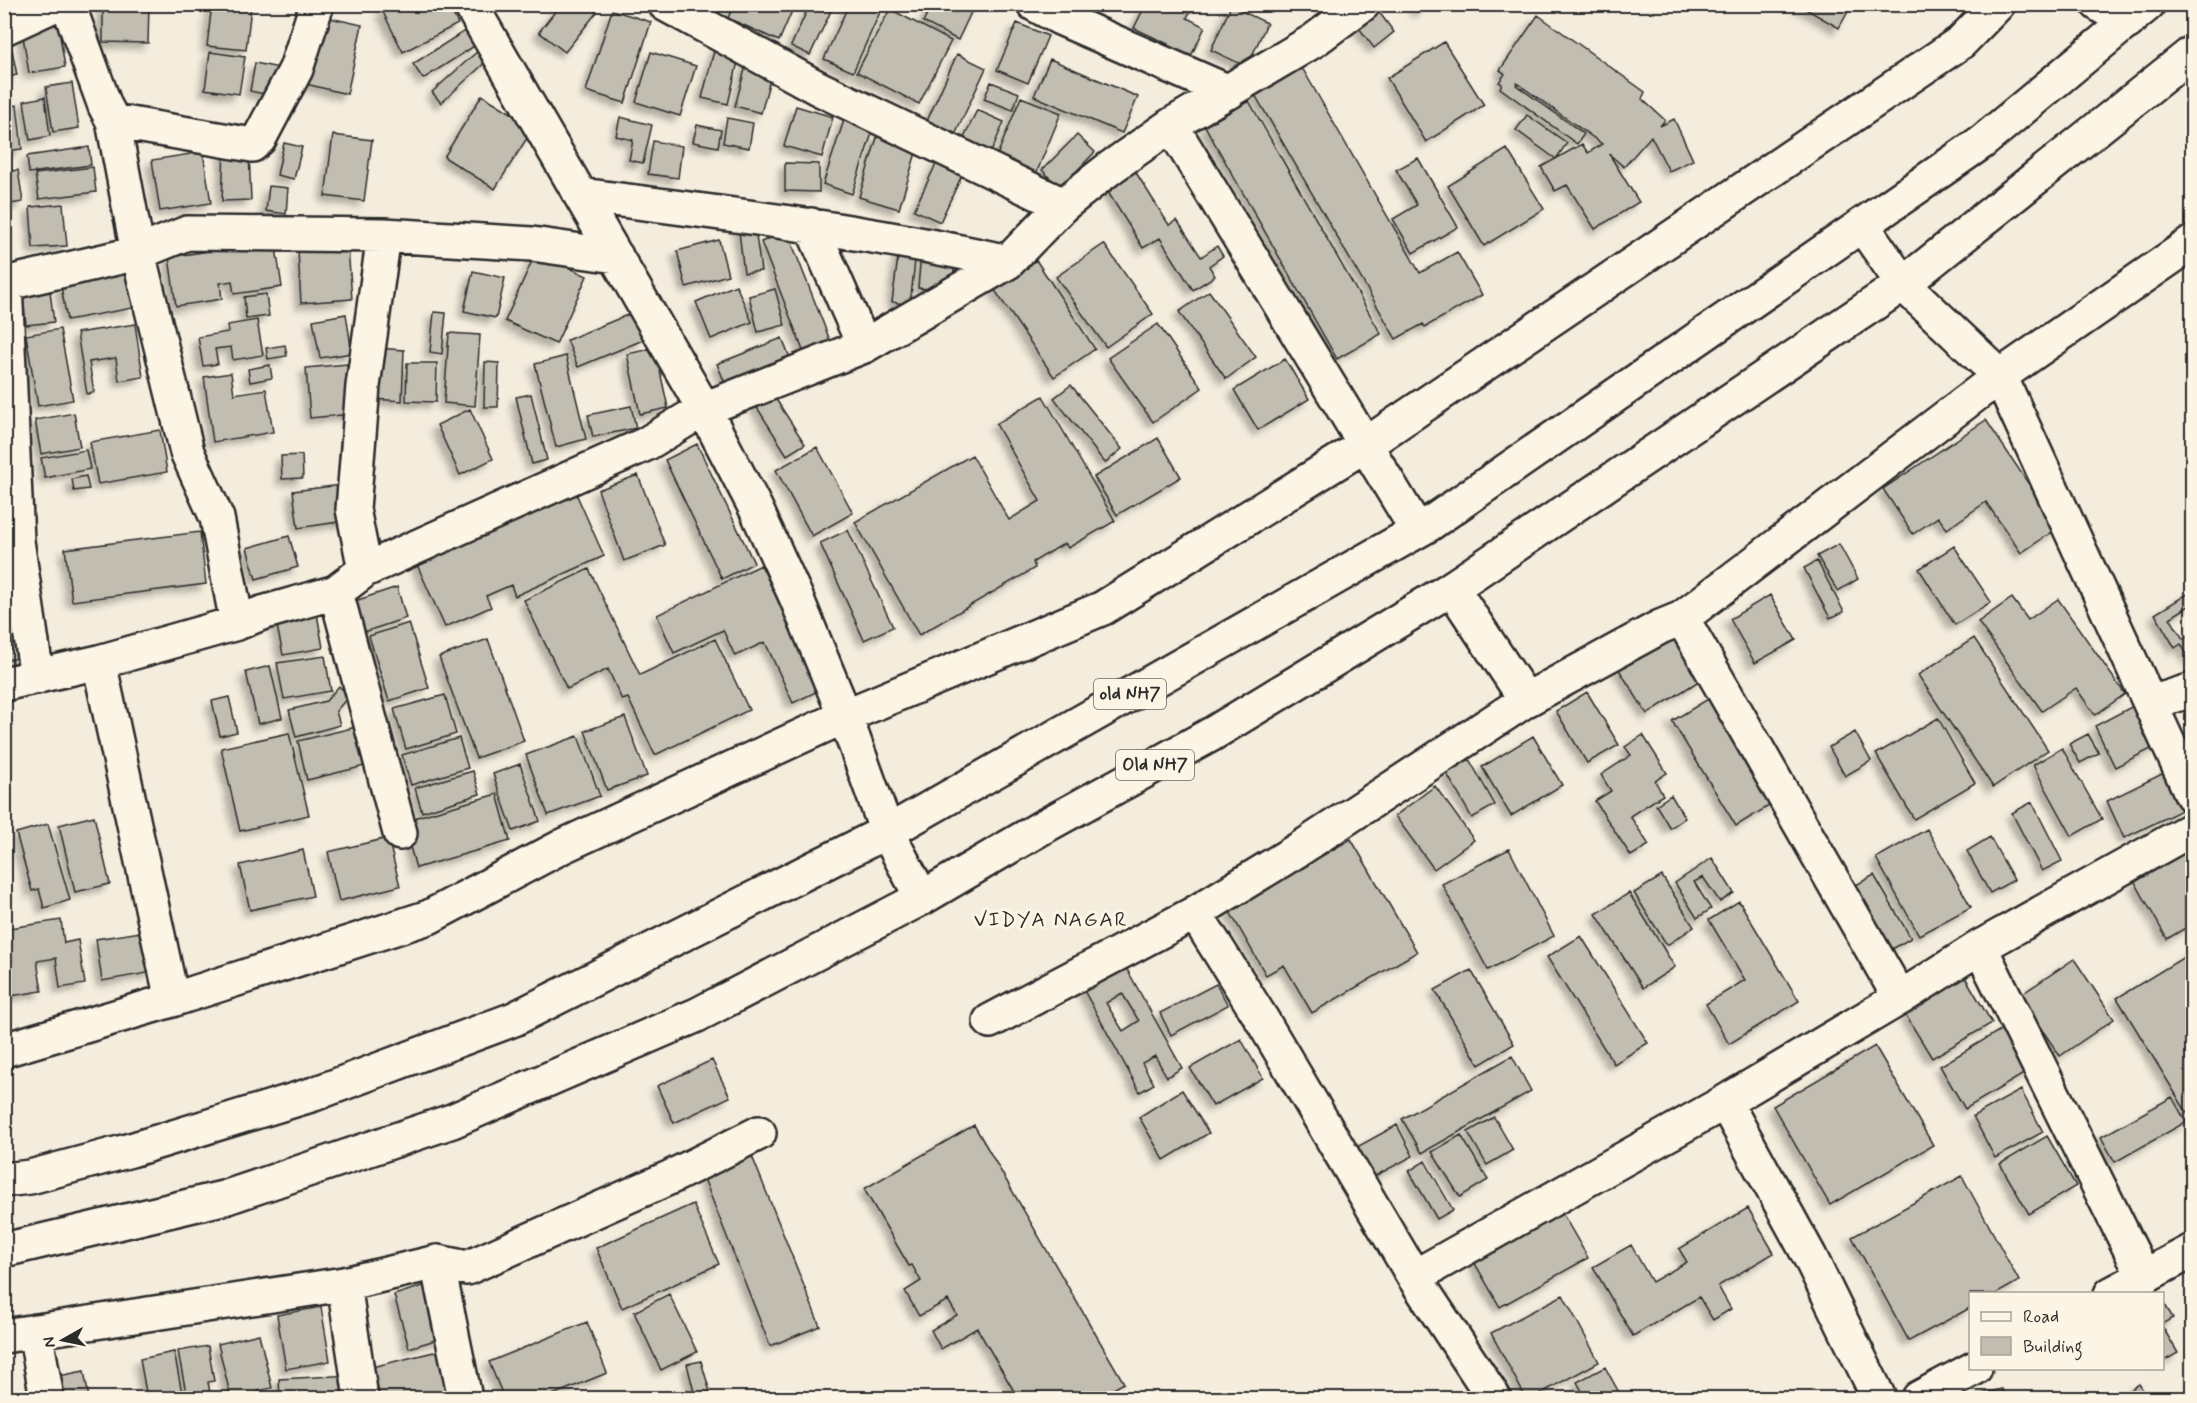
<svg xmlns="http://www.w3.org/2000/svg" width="2197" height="1403" font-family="Mynerve,sans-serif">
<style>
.building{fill:#c2bdb1;stroke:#2b2b2b;stroke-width:1.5;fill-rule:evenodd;filter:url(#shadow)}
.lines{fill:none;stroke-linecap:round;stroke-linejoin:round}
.minor-casing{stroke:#2b2b2b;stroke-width:38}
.major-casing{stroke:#2b2b2b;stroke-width:38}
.minor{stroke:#fcf5e5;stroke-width:33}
.major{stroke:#fcf5e5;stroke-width:33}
.labels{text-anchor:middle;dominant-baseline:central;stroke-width:6;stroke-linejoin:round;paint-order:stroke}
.shield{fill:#fcf5e5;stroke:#6a6863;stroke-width:1.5}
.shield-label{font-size:18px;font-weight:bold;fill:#2b2b2b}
.neighbourhood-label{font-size:21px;letter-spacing:1.5px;fill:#2b2b2b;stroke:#fcf5e5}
</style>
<defs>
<filter id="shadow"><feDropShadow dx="-5.5" dy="5.5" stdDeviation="3" flood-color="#0004"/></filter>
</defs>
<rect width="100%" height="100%" fill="#f4edde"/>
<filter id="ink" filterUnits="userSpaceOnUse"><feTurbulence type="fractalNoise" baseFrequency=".0167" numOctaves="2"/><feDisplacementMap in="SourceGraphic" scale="12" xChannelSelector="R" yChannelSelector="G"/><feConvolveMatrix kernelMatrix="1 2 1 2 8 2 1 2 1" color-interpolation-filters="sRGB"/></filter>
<g filter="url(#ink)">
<path class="building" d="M103 4H149L148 43 103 42Z
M212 4 251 7 246 50 207 46Z
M393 4H448L458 24 403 52 382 10Z
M561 4H588L597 12 565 52 539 32Z
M697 4H723L719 14Z
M734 4H795L779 41 728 18Z
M810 4H818L831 11 810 55 791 46Z
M849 4H869L881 10 853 72 824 59Z
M932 4H975L958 40 923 22Z
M1146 4H1193L1187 18 1205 27 1189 60 1165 48 1168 44 1134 28Z
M1413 4H1428L1419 12Z
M1797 4H1852L1839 28Z
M1231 6 1267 23 1247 67 1211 50Z
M890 9 951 41 919 104 857 72Z
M612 10 651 22 625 103 586 91Z
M1379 12 1394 32 1374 48 1359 28Z
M1538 15 1645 92 1642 99 1665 120 1660 126 1674 119 1693 160 1669 171 1651 136 1624 167 1609 154 1639 202 1595 229 1567 185 1555 191 1541 167 1582 144 1588 153 1602 144 1517 83 1516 85 1584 134 1577 144 1500 88 1502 84 1499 82 1505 74 1500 70Z
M321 16 362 25 347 94 306 84Z
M1017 23 1048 36 1028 83 997 70Z
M58 24 65 67 29 73 22 30Z
M466 30 476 45 423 79 413 64Z
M1444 42 1484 105 1426 142 1387 78Z
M11 45 17 75 4 78V47Z
M715 47 740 53 728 104 702 98Z
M479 50 488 60 441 103 432 92Z
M210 52 245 57 239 94 205 89Z
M651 52 696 66 680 116 636 102Z
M957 54 986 68 955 135 927 121Z
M1050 59 1138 97 1122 133 1034 96Z
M1297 59 1420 273 1457 252 1482 295 1425 327 1423 324 1396 339 1250 86Z
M747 62 773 68 761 113 735 106Z
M255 63 284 69 278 97 250 91Z
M991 82 1019 93 1013 110 984 99Z
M72 83 79 128 53 132 46 87Z
M482 95 534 127 495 189 444 157Z
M45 97 50 136 30 140 24 101Z
M1021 97 1061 113 1036 174 996 158Z
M1249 101 1381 334 1337 359 1205 126Z
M17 105 22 149 4 151V107Z
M796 106 833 117 822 157 784 146Z
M977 110 1004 122 989 157 961 144Z
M1527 115 1567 143 1556 159 1516 130Z
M620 117 652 125 643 163 629 160 633 140 616 136Z
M845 117 874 127 852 194 823 184Z
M727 118 753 123 749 148 723 143Z
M697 125 721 130 718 147 693 142Z
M878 134 918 146 899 209 859 197Z
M333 135 372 140 364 201 325 196Z
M1077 135 1095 152 1060 188 1042 170Z
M653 141 682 146 678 178 648 174Z
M284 143 302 147 294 179 277 175Z
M89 147 91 165 29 173 27 156Z
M224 149 249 152 251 200 222 201Z
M1507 149 1544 209 1484 246 1448 186Z
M203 152 211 203 160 211 152 160Z
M1418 158 1458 227 1413 253 1393 219 1417 205 1396 170Z
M938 160 963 173 940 222 914 210Z
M785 163 819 164V192L785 191Z
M93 167 96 192 39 199 35 174Z
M18 170 23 202 4 205V172Z
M1135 171 1169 225 1177 220 1201 257 1217 246 1223 256 1209 266 1215 276 1193 290 1160 238 1143 248 1106 189Z
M269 186 288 188 286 214 266 211Z
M63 204 67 246 33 248 30 207Z
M754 221 761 271 744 273 738 223Z
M787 231 831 343 804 353 761 242Z
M719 240 728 275 686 287 677 251Z
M275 241 282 287 234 294 232 281 220 283 222 299 176 306 169 257 209 251V248Z
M1104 244 1153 314 1106 347 1056 277Z
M348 248 352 299 301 303 298 251Z
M899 250 916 252 910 305 892 302Z
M536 252 587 276 556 344 505 321Z
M921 253 955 257 952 291 918 288Z
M1036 260 1095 349 1054 377 994 289Z
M473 271 505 278 496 318 464 311Z
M126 274 133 308 67 320 61 286Z
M49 284 54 322 26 325 22 287Z
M736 285 752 322 711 339 696 302Z
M775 289 785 325 758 332 749 296Z
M1209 291 1256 357 1226 379 1179 312Z
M266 294 269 316 246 319 244 297Z
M434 312 446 313 442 354 430 352Z
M632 313 643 340 578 367 567 340Z
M346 314 352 353 320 358 313 320Z
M257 320 263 355 233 360 231 347 215 349 218 364 203 366 198 337 228 332 227 325Z
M135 324 143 377 119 381 116 358 89 362 94 392 87 394 77 333Z
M1158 324 1202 388 1153 422 1108 358Z
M60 329 73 400 38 406 26 335Z
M449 333 480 335 475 406 444 403Z
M782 338 791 360 726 385 717 364Z
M285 345 287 356 268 359 266 348Z
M376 348 404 350 402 401 374 399Z
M655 348 668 408 640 414 627 354Z
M566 356 586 439 556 447 535 364Z
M1285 359 1309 399 1258 430 1234 390Z
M485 362 499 363 498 407H484Z
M407 363H437L436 402 406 401Z
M347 364 352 414 310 418 306 368Z
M270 365 272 378 250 382 248 369Z
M231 373 234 394 266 389 273 432 213 442 204 377Z
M1071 385 1122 449 1105 463 1054 398Z
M768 387 805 444 787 455 751 398Z
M531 394 547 460 532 464 516 397Z
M1043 396 1115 521 1068 548 1065 543 1033 562 1035 568 919 635 855 522 972 455 1009 520 1040 501 996 424Z
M631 406 636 428 593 437 588 415Z
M470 409 493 459 460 475 437 425Z
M74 413 80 447 41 454 35 420Z
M1986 420 2058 528 2021 553 1986 502 1947 529 1938 517 1913 534 1883 489Z
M160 430 167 472 98 484 90 442Z
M1158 438 1181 477 1117 515 1094 477Z
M697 444 754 563 722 579 665 460Z
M817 447 853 513 812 536 776 470Z
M86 450 90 469 45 478 41 458Z
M302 455 303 478 282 479 281 456Z
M638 475 665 545 624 561 598 490Z
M86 476 89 489 74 491 72 479Z
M341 485 345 521 298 528 293 491Z
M574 489 604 556 515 596 511 585 486 596 491 607 445 627 415 560Z
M848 530 893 627 864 640 820 543Z
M200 532 206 584 72 601 65 549Z
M289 536 298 567 256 579 247 548Z
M1839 544 1858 579 1838 591 1817 556Z
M1954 546 1991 602 1955 625 1919 569Z
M1817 561 1844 612 1830 618 1804 568Z
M761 565 820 690 793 703 765 642 735 656 723 630 674 653 657 615Z
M589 569 640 675 715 639 749 710 655 755 628 698 622 700 608 669 567 689 524 600Z
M12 586 21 658 4 660V587Z
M397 587 406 618 364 632 355 601Z
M2192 591V604L2170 618 2183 639 2192 633V664L2181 644 2175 648 2155 614Z
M1770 595 1796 640 1755 663 1730 619Z
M2012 598 2028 620 2058 599 2125 694 2095 715 2076 688 2042 711 1978 622Z
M316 608 323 648 283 655 275 616Z
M409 623 429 688 389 701 369 636Z
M1673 633 1702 679 1647 714 1618 668Z
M1974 638 2048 750 1993 787 1918 675Z
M488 639 524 741 476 758 439 657Z
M325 656 331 691 284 699 277 663Z
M270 666 282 718 258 724 246 672Z
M339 686 349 696 336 711 340 725 296 737 289 710 326 701Z
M1587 692 1619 745 1587 763 1556 711Z
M445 695 456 734 406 749 394 709Z
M1713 696 1777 801 1736 826 1672 721Z
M229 697 237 732 220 736 212 701Z
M2137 704 2157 746 2115 767 2095 726Z
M625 717 647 776 607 790 585 731Z
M1938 718 1975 783 1914 819 1876 754Z
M356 727 365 766 307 780 298 741Z
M1855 732 1871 761 1845 776 1829 747Z
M289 733 309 815 240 831 221 748Z
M2088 734 2099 753 2080 763 2069 744Z
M1643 735 1667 773 1655 781 1663 795 1630 816 1649 845 1631 856 1595 801 1611 791 1601 775 1631 755 1625 747Z
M578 736 600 796 548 815 526 755Z
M1533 736 1562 785 1511 816 1482 767Z
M459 738 468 768 411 785 402 755Z
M2062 748 2102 819 2072 836 2033 765Z
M1469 759 1495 805 1472 818 1446 772Z
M520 764 540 821 513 831 493 774Z
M473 771 480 794 422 812 415 788Z
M2164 773 2182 810 2124 838 2107 801Z
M1435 786 1474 840 1434 869 1395 816Z
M497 794 510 841 416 868 403 821Z
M1671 795 1685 818 1670 828 1656 805Z
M2032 802 2062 861 2042 871 2012 813Z
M94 816 110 884 75 892 59 825Z
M48 824 70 900 44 908 39 889 32 891 16 833Z
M1927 829 1971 907 1919 935 1876 858Z
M1990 837 2014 880 1990 893 1967 851Z
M388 838 400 886 339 901 328 852Z
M1351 839 1417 952 1312 1013 1284 965 1266 975 1229 910Z
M1509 849 1554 936 1488 970 1442 884Z
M2192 849V924L2167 939 2135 882Z
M303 850 313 896 250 910 240 865Z
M1712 858 1734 893 1720 902 1703 877 1694 882 1711 909 1697 918 1675 883Z
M1874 875 1911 938 1884 954 1847 890Z
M1662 876 1694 927 1667 945 1634 893Z
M1629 893 1675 967 1643 988 1596 914Z
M1739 901 1799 1001 1729 1044 1706 1004 1745 980 1709 920Z
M61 920 64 943 78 940 85 984 60 988 56 958 37 961 42 991 4 997V929Z
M147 931 153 972 102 981 96 939Z
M1581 936 1648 1043 1614 1064 1547 957Z
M2192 952V1121L2117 998Z
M2074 959 2114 1019 2060 1056 2019 996Z
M1124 964 1182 1068 1167 1077 1155 1056 1142 1063 1154 1084 1140 1092 1082 987ZM1122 993 1139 1021 1123 1031 1106 1003Z
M1471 970 1514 1044 1479 1065 1435 990Z
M1965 977 1992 1023 1932 1058 1905 1014Z
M1216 984 1228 1005 1171 1035 1160 1013Z
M2007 1026 2032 1069 1965 1109 1940 1066Z
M1241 1039 1263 1078 1213 1106 1190 1068Z
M1875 1046 1933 1145 1830 1205 1773 1106Z
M1512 1056 1531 1091 1422 1153 1402 1119Z
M712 1060 730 1097 674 1123 657 1086Z
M1182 1090 1209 1133 1164 1160 1139 1117Z
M2021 1090 2043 1132 1995 1158 1973 1116Z
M2172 1097 2186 1122 2115 1162 2101 1137Z
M1494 1117 1513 1150 1487 1165 1468 1132Z
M974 1125 1124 1383 1098 1398H1018L977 1328 941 1349 931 1330 957 1315 948 1300 919 1316 905 1291 921 1281 912 1265 909 1266 864 1189Z
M1397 1125 1413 1156 1373 1177 1357 1147Z
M1461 1135 1488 1180 1460 1197 1432 1152Z
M2047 1136 2076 1186 2029 1214 2000 1164Z
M752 1156 820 1326 770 1346 703 1176Z
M1425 1161 1453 1210 1437 1219 1409 1171Z
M1962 1176 2019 1281 1996 1294H1970V1308L1909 1341 1852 1237Z
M693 1204 719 1264 622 1308 596 1248Z
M1748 1208 1774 1253 1718 1286 1731 1309 1713 1320 1699 1297 1633 1336 1593 1267 1631 1245 1652 1282 1687 1262 1679 1249Z
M1561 1211 1588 1258 1500 1307 1473 1260Z
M426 1285 442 1338 409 1348 394 1295Z
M669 1294 697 1352 661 1370 634 1312Z
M1563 1295 1599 1362 1532 1398H1526L1491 1333Z
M2162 1300 2173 1318 2162 1324Z
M321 1307 330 1361 286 1369 277 1315Z
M587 1322 607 1373 545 1398H504L489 1362Z
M2162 1326 2178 1353 2162 1362Z
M259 1334 272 1388 258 1391 260 1398H231L218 1344Z
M208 1346 214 1381 208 1382 211 1398H187L178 1351Z
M438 1351 449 1398H435L434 1395 420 1398H380L372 1367Z
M174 1352 183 1398H147L140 1359Z
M701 1361 710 1392 695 1396 687 1364Z
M1605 1367 1622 1398H1586L1577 1382Z
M84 1371 89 1398H58L54 1377Z
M352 1375 354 1398H280L279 1379Z
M2139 1384 2148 1398H2118Z
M2002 1389 2005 1398H1965Z"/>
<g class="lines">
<defs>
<path id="minor" d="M68 4 105 106 113 121 138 253 187 452 217 518 237 623
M470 4 704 409 756 509 796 597 845 716 887 832 922 898
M665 4 818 88 1063 205
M1034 4 1060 18 1229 92
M2098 4 2128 22
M4 28 56 4
M113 121 252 145 259 139 296 69 317 4
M1171 125 1417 530
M581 195C724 213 867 231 1008 262
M811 225 864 346
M1862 225 1903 284 2000 376 2192 795
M4 284 138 253 187 233 384 235 532 244 616 256
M5 284 17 541 37 677
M365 570 353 509 363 386 384 235
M1452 588 1526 700
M336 592 400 833
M1682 618 1900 998
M99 662 172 1000
M4 684 99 662 237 623 262 613 336 592 365 570 646 444 704 409 864 346 1008 262 1063 205 1110 168 1171 125 1313 41 1363 4
M2151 703 2192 690
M1195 913 1261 1018 1414 1277 1494 1398
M1980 947 2143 1275
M990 1021 1195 913 1301 848 1526 700 1660 627 1682 618 2000 376 2192 243
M4 1050 172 1000 429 917 563 846 845 716 1103 608 1365 445 1961 42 1998 4
M1725 1102 1810 1257 1879 1398
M437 1262 465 1398
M1414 1277 1725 1102 1900 998 1980 947 2192 829
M344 1284 361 1398
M2111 1294 2192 1251
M35 1331 47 1398
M4 1336 344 1284 437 1262 467 1268 671 1177 759 1133
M1919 1398 1975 1368"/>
<path id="major" d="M4 1180 30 1177 131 1150 314 1094 514 1019 900 825 1428 525 1982 142 2148 4
M4 1250 227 1197 452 1121 697 1015 922 898 1041 828 1212 734 1452 588 1903 284 2192 53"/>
</defs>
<use href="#minor" class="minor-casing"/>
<use href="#major" class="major-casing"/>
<use href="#minor" class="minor"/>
<use href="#major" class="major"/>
</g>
</g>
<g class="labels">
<g class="shield">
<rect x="1094" y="679" width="72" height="30" rx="4.5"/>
<rect x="1116" y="750" width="78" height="30" rx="4.5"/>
</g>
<g class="shield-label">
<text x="1130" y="694">old NH7</text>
<text x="1155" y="765">Old NH7</text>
</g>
<g class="neighbourhood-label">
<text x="1051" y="920">VIDYA NAGAR</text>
</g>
</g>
<rect width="2197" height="1403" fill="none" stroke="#fcf5e5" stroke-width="24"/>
<rect x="12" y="12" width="2173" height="1379" fill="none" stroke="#2b2b2b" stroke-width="2" filter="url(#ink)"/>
<rect x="1969" y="1292" width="195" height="78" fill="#fcf5e5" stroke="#a8a49b" stroke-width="1.5"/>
<rect x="1981" y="1312" width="30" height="9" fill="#fcf5e5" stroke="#a8a49b" stroke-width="1.5"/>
<text x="2023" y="1322" font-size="18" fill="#2b2b2b">Road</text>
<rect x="1981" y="1337" width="30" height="18" fill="#c2bdb1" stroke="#a8a49b" stroke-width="1.5"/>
<text x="2023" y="1352" font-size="18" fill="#2b2b2b">Building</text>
<g transform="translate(63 1340) rotate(261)" stroke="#fcf5e5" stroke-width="4.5" paint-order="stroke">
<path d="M0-4.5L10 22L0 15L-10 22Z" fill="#2b2b2b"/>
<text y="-9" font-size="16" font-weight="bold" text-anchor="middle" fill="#2b2b2b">N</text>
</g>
</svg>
